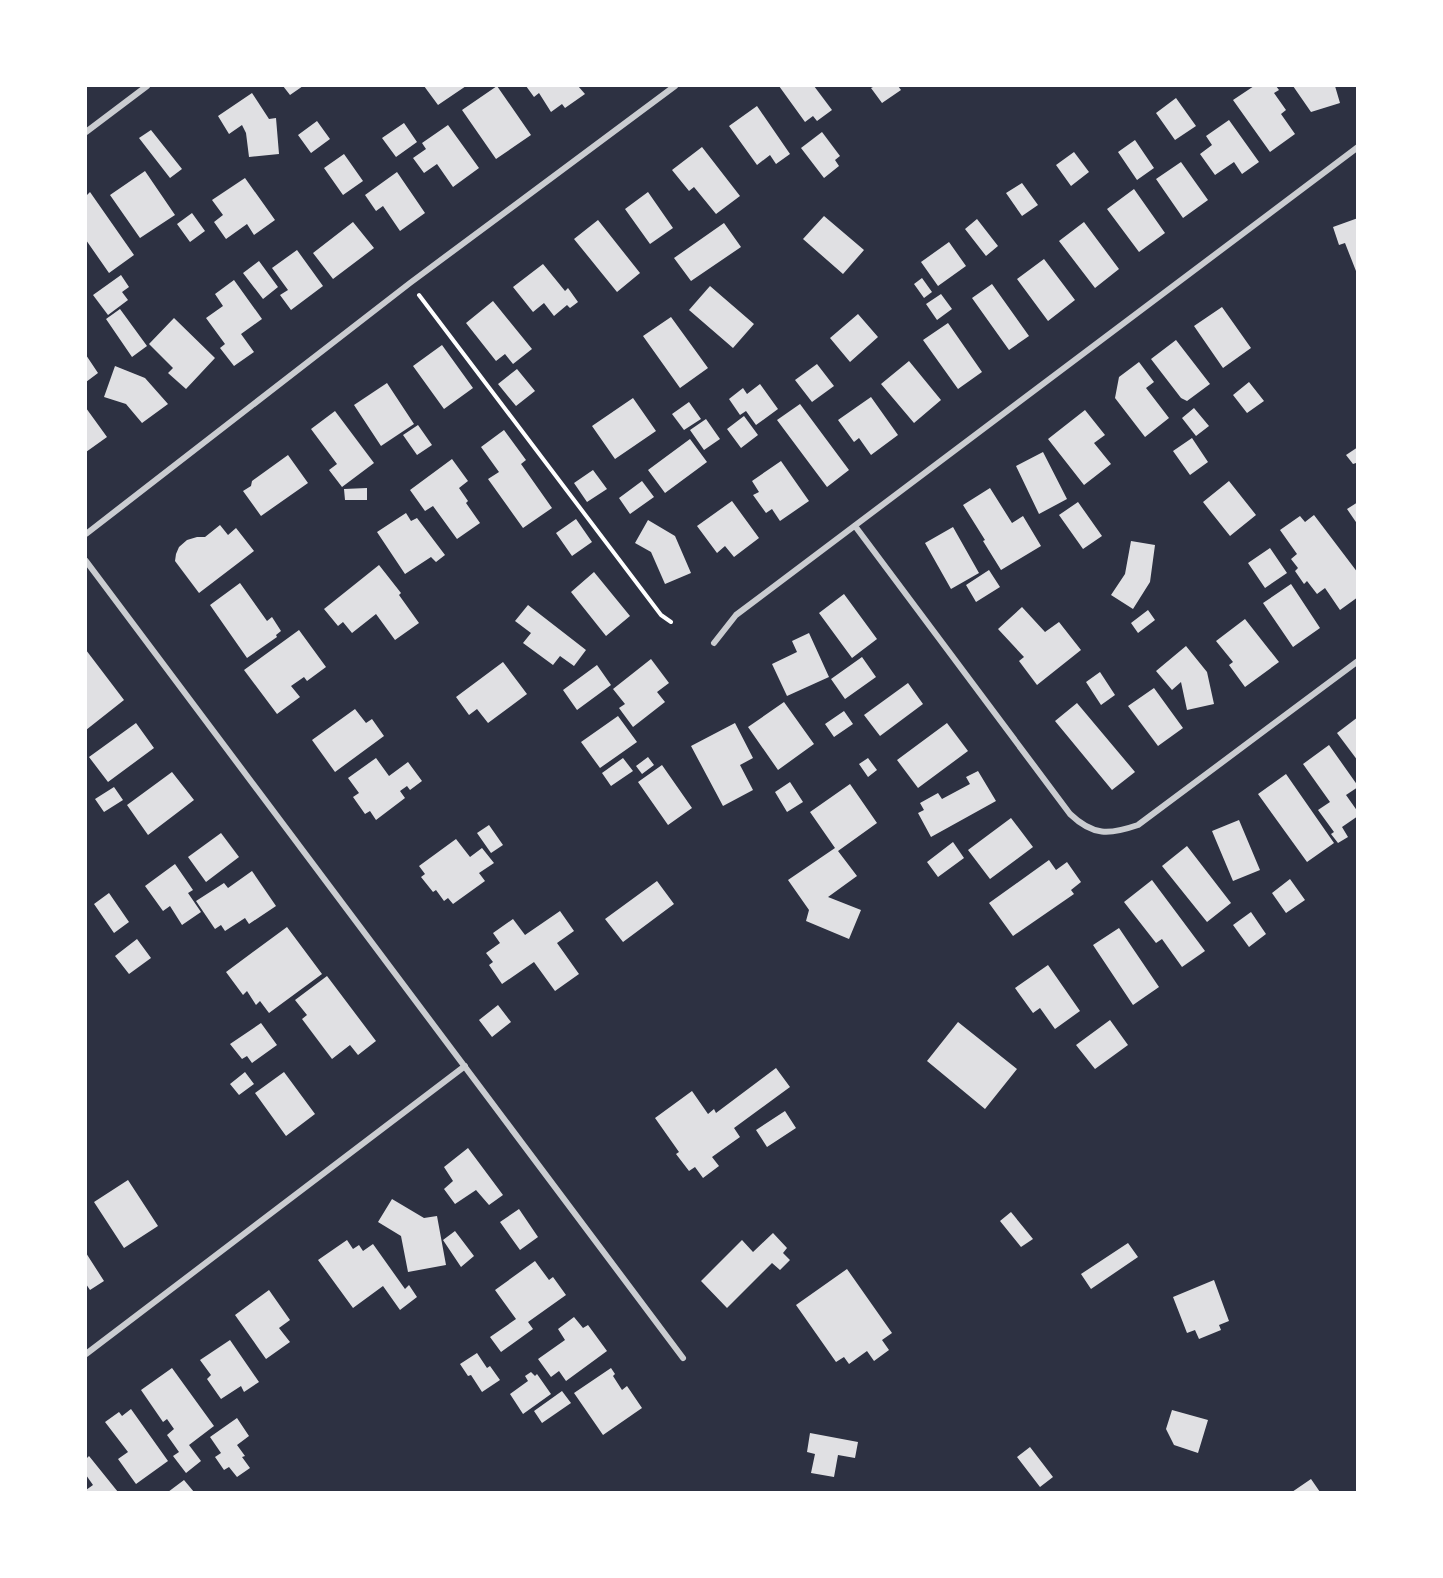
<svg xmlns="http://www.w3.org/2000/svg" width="1443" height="1578" font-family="Overpass,sans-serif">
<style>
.building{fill:#e0e0e3}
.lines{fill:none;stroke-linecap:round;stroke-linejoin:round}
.path{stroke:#fff;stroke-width:4}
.minor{stroke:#caccd0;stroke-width:6}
</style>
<rect width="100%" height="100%" fill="#2d3142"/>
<path class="building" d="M283 86H303L290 95Z
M424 86H466L438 105Z
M497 86 531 135 496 159 462 110Z
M526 86H578L585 94 565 108 562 104 551 112 539 93 534 97Z
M779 86H814L832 110 817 121 813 116 805 122Z
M875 86H898L901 90 882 103 871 88Z
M1254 86H1276L1279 90 1274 93 1286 110 1281 114 1295 134 1270 152 1233 100Z
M1293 86H1335L1340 103 1311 112Z
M252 93 269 119 276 118 279 154 249 157 246 133 242 125 229 134 218 116Z
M1176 98 1196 126 1175 140 1156 113Z
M757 106 790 154 776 164 770 155 757 165 729 126Z
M1229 120 1259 162 1242 174 1234 162 1215 175 1200 154 1212 145 1206 136Z
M317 121 330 139 311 153 298 135Z
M404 123 417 142 396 157 382 138Z
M448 125 479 168 453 187 437 164 424 173 413 158 426 149 422 143Z
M151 130 182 169 170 178 139 138Z
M822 132 840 156 835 160 839 166 824 178 801 148Z
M1135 140 1154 168 1137 180 1118 152Z
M702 147 740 196 716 214 694 187 689 191 672 170Z
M1074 152 1089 172 1071 186 1056 165Z
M344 154 363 181 343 195 324 168Z
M1181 162 1208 200 1183 218 1156 179Z
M145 171 175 215 140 238 110 195Z
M397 172 425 213 400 231 383 206 376 211 365 195Z
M245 178 275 220 254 235 247 224 226 239 214 222 223 215 212 200Z
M1022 183 1038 205 1022 216 1006 193Z
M1134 189 1165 233 1139 252 1107 209Z
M90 192 134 255 109 273 86 240V196Z
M648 192 673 228 650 244 625 209Z
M192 213 205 231 190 242 177 224Z
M824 216 864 250 843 274 803 239Z
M1358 218V270L1356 271 1345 243 1339 245 1333 227Z
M977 219 998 246 986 256 965 229Z
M598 220 640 273 617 292 574 239Z
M353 222 374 248 333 279 313 253Z
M1084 222 1119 269 1095 288 1059 241Z
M724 223 741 247 691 281 674 258Z
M949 242 966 266 938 286 921 262Z
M297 250 323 286 291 310 280 295 288 290 272 268Z
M1044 259 1075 300 1048 321 1017 279Z
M259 261 278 287 263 299 243 273Z
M543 264 565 291 568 288 578 302 570 308 567 305 554 316 544 303 533 312 513 287Z
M121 275 129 287 122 292 128 300 108 315 93 295Z
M922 278 932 292 924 298 914 284Z
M234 280 262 319 241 334 254 352 234 366 220 348 225 344 206 318 223 306 215 294Z
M992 284 1029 336 1009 350 972 298Z
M710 286 754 324 733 348 689 310Z
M941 294 952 309 937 320 926 304Z
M493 301 532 349 513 364 505 354 496 361 466 323Z
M1222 307 1251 348 1223 368 1194 326Z
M120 309 147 346 132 357 106 319Z
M858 314 878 337 850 362 830 338Z
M671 317 708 368 680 388 643 336Z
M174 318 215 358 186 389 168 373 173 368 149 344Z
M948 323 982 372 958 389 923 340Z
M1176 340 1210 384 1187 401 1181 398 1151 359Z
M442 345 473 388 444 409 413 366Z
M86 355 98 373 86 382Z
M909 361 941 400 914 423 881 384Z
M1139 362 1154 382 1146 388 1169 418 1145 437 1115 398 1119 377Z
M817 364 834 386 812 402 795 380Z
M115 366 145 378 168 404 142 423 126 404 104 397Z
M517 369 535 391 516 406 498 384Z
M1249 382 1264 401 1247 413 1233 395Z
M387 383 414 424 381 446 354 405Z
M760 384 778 409 756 425 746 411 740 415 729 399 743 388 747 394Z
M871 397 898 435 871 455 859 438 854 442 838 420Z
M633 398 656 431 615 459 592 426Z
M689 402 701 419 684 430 672 414Z
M800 404 849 470 827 487 777 420Z
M86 408 107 437 86 452Z
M1194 408 1209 426 1196 436 1182 418Z
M1085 410 1105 435 1094 443 1111 464 1084 485 1048 439Z
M335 411 374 463 342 487 329 470 337 464 311 429Z
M744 416 758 435 741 448 727 429Z
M706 419 720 439 704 450 690 430Z
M418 425 432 445 417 455 403 435Z
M504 430 526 460 521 464 552 508 523 528 488 479 499 472 481 447Z
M1192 438 1208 462 1190 475 1173 451Z
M690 439 707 462 665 493 648 470Z
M1358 447V465L1356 463 1353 464 1346 455Z
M1043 452 1067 499 1039 514 1016 466Z
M288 455 308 483 261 516 243 491 251 486 252 481Z
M452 459 468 481 459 488 468 501 466 503 480 523 457 539 433 506 425 511 410 490Z
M781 461 809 501 780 521 772 509 766 513 753 495 759 492 752 481Z
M593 470 607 489 587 502 574 483Z
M642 481 654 497 630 514 619 498Z
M1229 481 1256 515 1230 536 1203 502Z
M367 488V500H345L344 489Z
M990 488 1012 523 1023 516 1041 546 1001 570 983 541 985 540 963 505Z
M732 501 759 538 734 557 725 546 717 553 697 526Z
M1078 502 1102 536 1083 549 1059 515Z
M1358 502V525L1347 509Z
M406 513 411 521 417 518 445 555 436 562 431 557 405 574 377 532Z
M1314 515 1358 573V597L1340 610 1325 588 1317 594 1307 581 1304 584 1295 571 1298 568 1291 559 1297 554 1280 530 1300 516 1305 522Z
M576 519 592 542 572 556 556 533Z
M648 520 675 536 691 573 665 584 651 552 635 543Z
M220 525 228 535 236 528 254 551 199 593 175 561 176 554 179 547 187 540 197 537H205Z
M953 527 979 573 951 589 925 543Z
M1131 541 1155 545 1150 582 1133 609 1111 595 1125 574Z
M1270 548 1287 573 1265 588 1248 563Z
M379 565 401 593 399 595 419 623 395 640 376 614 352 633 343 622 338 626 324 609Z
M989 570 1000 587 976 602 966 585Z
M594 572 630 616 606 636 571 592Z
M240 583 267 621 272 617 281 631 276 635 277 637 247 658 210 605Z
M1291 584 1320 628 1293 647 1263 603Z
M844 594 877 639 852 658 819 613Z
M528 605 586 650 574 666 560 656 553 665 523 643 531 633 515 621Z
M1022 607 1045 632 1059 622 1081 650 1037 685 1019 661 1024 657 998 629Z
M1148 610 1155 620 1138 633 1131 623Z
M1245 619 1279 662 1245 687 1229 665 1233 662 1216 641Z
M299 630 326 667 307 681 304 677 291 686 300 697 277 714 244 670Z
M809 633 829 677 787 696 772 664 797 652 792 641Z
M1186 646 1207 672 1214 704 1187 710 1181 682 1172 690 1156 671Z
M86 650 124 700 86 730Z
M862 657 876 677 845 699 831 679Z
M651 659 669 683 657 692 665 702 633 727 619 708 625 704 613 689Z
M503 662 527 694 488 723 477 709 469 715 456 697Z
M597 665 611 685 577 710 563 690Z
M1100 672 1115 695 1101 705 1086 682Z
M908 683 923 704 880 736 864 715Z
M1154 688 1183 728 1158 746 1128 706Z
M784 702 814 744 778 770 748 727Z
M1077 703 1135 772 1112 790 1055 721Z
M355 709 366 723 372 719 384 736 335 772 312 740Z
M844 711 853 724 834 737 825 724Z
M618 716 637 742 600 768 581 742Z
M1358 717V761L1337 733Z
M136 723 154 748 108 782 89 757Z
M735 723 753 758 740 765 753 790 723 806 691 746Z
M947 723 968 751 918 788 897 760Z
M1329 745 1358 786V787L1346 795 1358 812V816L1342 827 1348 837 1338 843 1331 834 1334 832 1318 810 1330 802 1303 764Z
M648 757 654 765 642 774 636 766Z
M376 758 389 776 408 762 422 781 410 790 407 786 400 791 405 798 376 820 370 811 365 814 353 797 359 793 348 778Z
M623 758 633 771 611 786 602 773Z
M868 758 877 770 868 777 859 764Z
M662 765 692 808 668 825 638 782Z
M978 771 996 801 931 837 918 813 924 810 920 803 938 793 942 799 970 784 966 777Z
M172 772 194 800 148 835 127 805Z
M1286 774 1334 843 1307 862 1258 794Z
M790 782 803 802 787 812 775 792Z
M850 784 877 823 838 851 857 876 828 897 861 910 849 939 806 921 809 910 788 880 835 848 810 812Z
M114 787 123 800 104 812 95 799Z
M1011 818 1033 847 990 879 968 850Z
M1239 820 1260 870 1233 881 1212 831Z
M489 825 503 845 491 853 477 833Z
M221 833 239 857 206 882 188 857Z
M456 839 470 857 482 848 494 863 479 873 485 881 453 904 448 898 444 901 436 890 433 892 421 877 425 874 419 866Z
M953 842 964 858 938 877 927 862Z
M1187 846 1231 903 1207 922 1162 866Z
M1049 860 1056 870 1067 862 1081 882 1071 890 1074 894 1013 936 989 903Z
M175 864 193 890 188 893 201 912 182 925 170 906 163 911 145 886Z
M252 871 276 906 249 924 245 918 225 931 221 925 215 929 196 901 224 883 228 888Z
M1290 879 1305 900 1286 913 1272 893Z
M1152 880 1205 951 1182 967 1162 939 1156 943 1124 902Z
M657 881 674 904 623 942 605 919Z
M109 893 129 922 114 933 94 904Z
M560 911 574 931 557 943 579 974 555 991 534 962 502 984 489 965 493 962 486 953 500 943 493 933 513 919 525 935Z
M1251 912 1266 934 1249 947 1233 925Z
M287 927 322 974 269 1013 260 1001 256 1005 247 991 243 995 226 972Z
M1119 928 1159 987 1133 1005 1093 945Z
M137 939 151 958 129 974 115 956Z
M1048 965 1080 1011 1055 1029 1040 1008 1033 1013 1015 988Z
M327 976 376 1041 358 1055 350 1045 332 1059 302 1019 307 1015 295 1000Z
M498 1005 511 1022 492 1037 479 1020Z
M1110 1020 1128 1045 1095 1069 1076 1045Z
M958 1022 1017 1069 985 1109 927 1061Z
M261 1023 277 1045 252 1063 247 1056 242 1059 230 1044Z
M776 1068 790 1087 734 1128 740 1137 712 1157 719 1166 703 1178 695 1167 689 1171 676 1154 679 1152 655 1118 692 1091 708 1114 714 1109 716 1113Z
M245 1072 254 1084 239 1095 230 1084Z
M284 1072 315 1114 286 1136 255 1093Z
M785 1111 796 1128 767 1147 756 1130Z
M468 1148 503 1195 489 1205 476 1190 455 1204 444 1189 453 1181 444 1167Z
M128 1180 158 1226 124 1248 94 1202Z
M392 1199 424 1218 437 1216 446 1265 408 1272 401 1236 378 1222Z
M519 1209 538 1237 520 1250 500 1222Z
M1011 1212 1033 1239 1021 1247 1000 1221Z
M455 1231 474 1256 461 1267 443 1240Z
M773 1233 787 1248 783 1253 790 1260 780 1270 772 1263 727 1308 701 1281 742 1240 753 1252Z
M347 1240 353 1249 359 1245 363 1251 373 1244 405 1289 409 1285 417 1297 400 1310 383 1286 353 1308 318 1260Z
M1128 1243 1138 1257 1091 1289 1081 1274Z
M86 1253 104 1281 90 1290 86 1284Z
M535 1261 549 1280 553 1277 566 1295 528 1322 533 1329 501 1352 490 1337 516 1319 495 1290Z
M847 1269 892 1333 882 1340 889 1350 874 1361 867 1351 849 1364 844 1357 836 1362 796 1305Z
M1214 1280 1229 1321 1219 1325 1221 1330 1199 1339 1195 1330 1187 1333 1173 1297Z
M269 1290 290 1320 279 1328 290 1342 266 1359 235 1315Z
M574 1317 583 1328 588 1325 607 1351 566 1381 559 1371 551 1377 538 1359 565 1340 558 1329Z
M230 1340 259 1382 244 1392 241 1386 221 1399 207 1379 211 1375 200 1360Z
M477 1353 487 1368 490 1366 500 1380 482 1392 471 1375 468 1376 460 1364Z
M172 1368 214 1426 189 1445 201 1461 186 1473 173 1456 179 1452 167 1435 174 1429 167 1419 163 1422 141 1390Z
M611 1368 615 1374 613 1376 622 1390 627 1386 642 1408 603 1435 574 1393Z
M531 1372 535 1376 537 1374 551 1394 523 1414 510 1394 528 1381 525 1376Z
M562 1391 571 1403 542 1423 534 1411Z
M131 1409 168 1461 136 1484 118 1459 128 1452 105 1422 119 1412 122 1416Z
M1172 1410 1208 1420 1198 1453 1174 1445 1166 1429Z
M237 1418 249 1436 237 1445 245 1456 242 1457 250 1468 237 1477 229 1467 224 1470 215 1457 221 1453 210 1437Z
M810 1433 858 1442 855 1458 838 1455 834 1477 811 1473 815 1454 807 1452Z
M1030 1447 1053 1477 1040 1487 1017 1457Z
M89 1456 118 1492H86V1490L93 1485 86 1475V1459Z
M1311 1479 1320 1492H1292Z
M184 1480 194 1492H168Z"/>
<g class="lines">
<path class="path" d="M419 295 661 615 671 622"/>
<path class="minor" d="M86 132 147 86
M855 526 1070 814C1093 836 1109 835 1138 825L1358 661
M86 534 410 283 675 86
M86 561 683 1358
M714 643 736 615 1358 147
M86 1354 465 1066"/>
</g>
<rect width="1443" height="1578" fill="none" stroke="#ffffff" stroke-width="174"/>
</svg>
